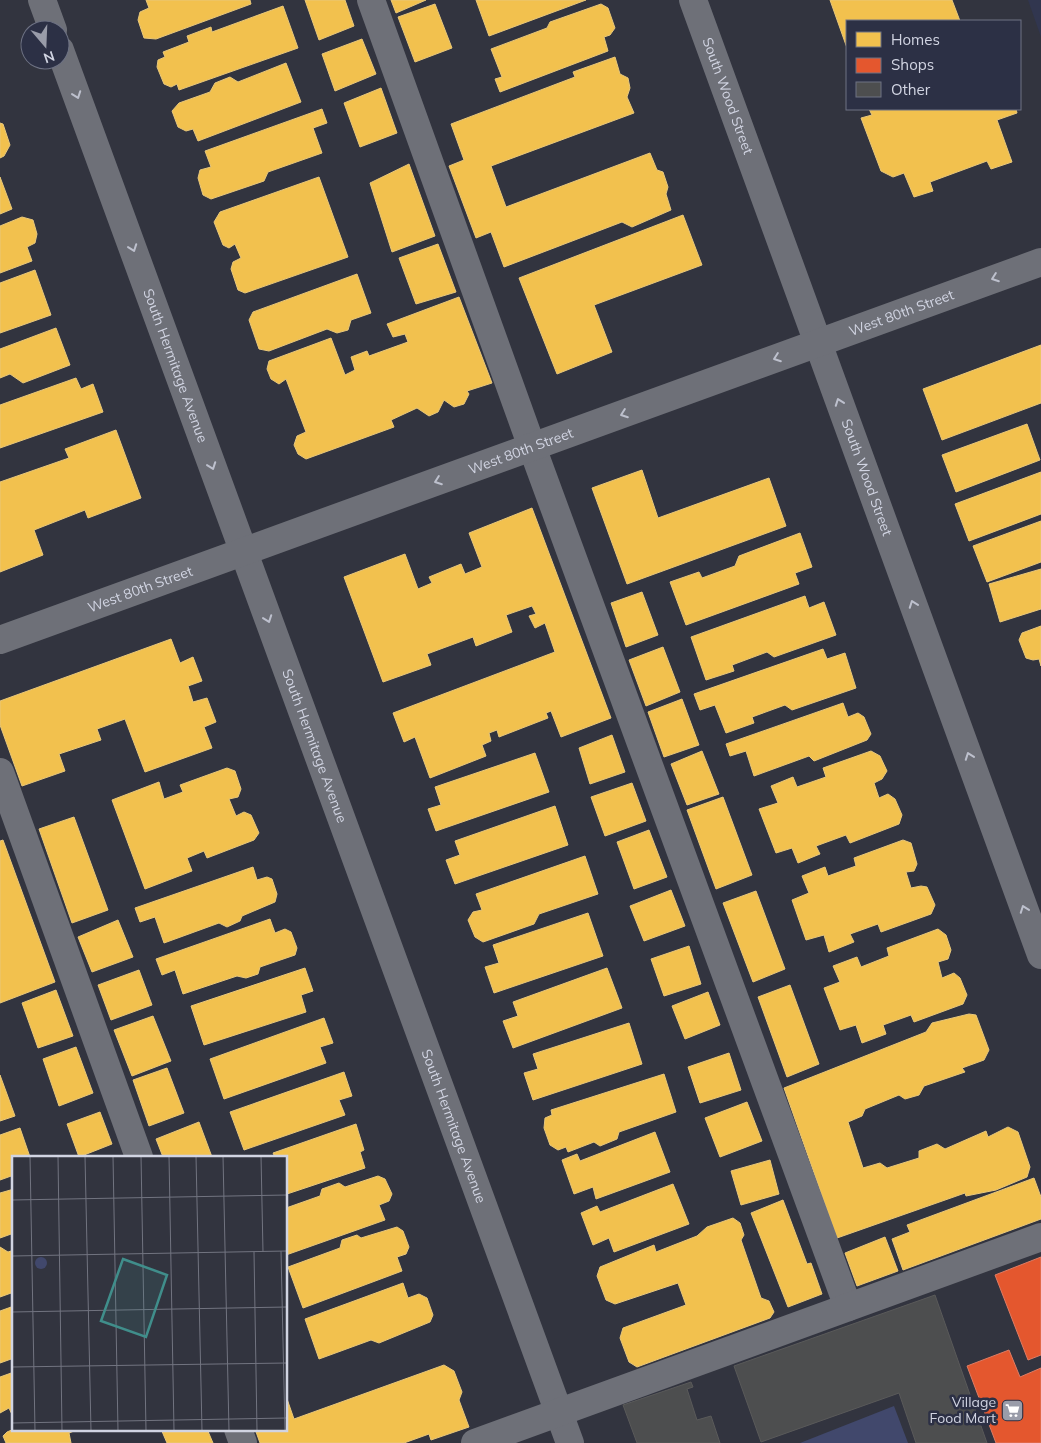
<svg xmlns="http://www.w3.org/2000/svg" width="1041" height="1443" font-family="Mulish,sans-serif">
<style>
.built{fill:#31364f}
.green{fill:#41486c}
.homes{fill:#f2c14e;stroke:#e8c77a}
.shops{fill:#e4572e;stroke:#de7c64}
.building{fill:#4d4e4f;stroke:#5a5a5a}
.lines{fill:none;stroke-linecap:round;stroke-linejoin:round}
.minor{stroke:#6e7078;stroke-width:28}
.oneway{stroke:#bdc0cd}
.labels{text-anchor:middle;dominant-baseline:central;stroke-width:5;stroke-linejoin:round;paint-order:stroke}
.street-label{font-size:14px;fill:#d1d4e2;stroke:#2c3045}
.poi-label{font-size:14px;fill:#d1d4e2;stroke:#2c3045;text-anchor:end}
.inset-road{fill:none;stroke:#727480;stroke-width:1}
.view{fill:#408e8b;fill-opacity:0.15;stroke:#408e8b;stroke-width:2.5}
.inset-edge{fill:none;stroke:#d1d4e2;stroke-width:2.5}
</style>
<rect width="100%" height="100%" fill="#32343f"/>
<path class="built" d="M1028 0H1041V37Z"/>
<path class="green" d="M894 1406 908 1443H800Z"/>
<path class="homes" d="M146 0H250L251 4 156 39 144 38 138 20 140 12 149 8Z
M305 0H345L354 26 319 40Z
M391 0H426L396 13Z
M476 0H586L489 36Z
M830 0H952L960 21H847V48Z
M435 4 452 48 415 62 398 17Z
M601 4 608 8 615 28 610 35 604 37 608 51 500 92 495 79 502 77 491 49 547 28 550 22Z
M283 6 298 48 179 90 177 84 171 87 164 84 157 67 158 60 165 57 163 52 189 42 187 36 211 27 212 32Z
M362 39 376 74 335 91 322 54Z
M615 57 620 74 628 78 630 88 627 97 634 113 491 166 506 207 650 153 657 170 663 172 668 187 666 194 671 210 632 227 622 222 504 267 491 232 476 238 449 166 464 160 451 124 575 77 573 72Z
M286 63 301 102 198 141 193 129 186 131 178 127 172 111 179 103 210 92 215 83 230 77 238 82Z
M381 88 397 133 360 147 344 103Z
M322 109 327 123 313 128 322 153 268 172 264 181 211 199 203 195 198 178 200 170 211 167 205 151Z
M869 109H1016L1017 113 997 120 1012 162 991 169 987 161 930 182 933 191 914 197 904 173 893 177 881 171 861 118 872 115Z
M0 123 3 124 10 145 4 156 0 158Z
M409 164 435 236 392 252 370 183Z
M0 177 12 209 0 214Z
M319 177 348 257 245 293 238 290 231 269 233 262 241 258 235 244 229 248 223 245 214 222 220 212Z
M683 215 702 265 594 305 612 352 557 374 519 278Z
M22 217 33 220 37 234 35 243 27 247 32 261 0 273V226Z
M438 244 456 292 416 304 399 258Z
M35 270 51 315 0 333V283Z
M357 274 371 313 351 320 348 330 337 333 327 329 269 351 259 349 249 320 253 312Z
M459 297 492 383 467 391 469 394 464 404 454 407 444 400 438 412 429 416 417 408 391 420 394 427 306 459 298 454 294 445 297 436 306 432 286 379 279 384 271 379 267 369 269 361 331 338 345 375 355 370 351 357 367 351 369 356 408 342 405 334 393 337 387 324Z
M56 328 70 365 23 383 10 374 0 378V349Z
M1041 345V403L942 440 923 389Z
M76 378 81 389 93 384 103 412 0 448V405Z
M1027 424 1040 460 956 492 942 455Z
M116 430 141 498 88 518 85 510 34 530 43 555 0 572V482L69 458 65 449Z
M642 470 658 518 769 478 786 526 627 584 592 488Z
M1041 472V514L969 541 955 504Z
M532 508 611 718 561 737 551 711 546 713 548 718 499 737 497 730 489 733 491 741 482 745 486 756 430 778 415 737 404 742 393 713 555 652 545 623 535 628 529 616 536 614 532 606 506 615 512 632 476 646 473 637 427 654 431 665 383 682 344 577 405 554 418 589 432 583 429 577 461 564 465 574 482 567 469 533Z
M1041 521V562L987 582 973 546Z
M800 533 812 567 795 573 799 584 686 625 670 582 699 572 702 578 735 566 739 556Z
M1041 569V609L1000 622 989 584Z
M642 592 658 635 626 647 611 603Z
M805 596 809 608 824 602 836 635 774 657 767 652 732 665 734 671 706 680 691 637Z
M1041 626V666L1039 659 1033 660 1026 658 1019 640 1022 633Z
M171 639 180 663 193 657 202 681 188 686 193 702 207 698 216 722 204 727 212 748 145 772 125 719 97 729 101 740 59 754 65 771 22 786 0 725V701Z
M663 647 680 692 646 706 629 660Z
M823 649 827 659 845 653 856 688 792 710 785 705 752 717 754 723 726 733 715 705 700 710 694 694Z
M682 699 699 745 664 757 648 712Z
M843 703 848 717 858 713 864 717 871 734 867 740 814 761 809 756 754 776 746 751 730 756 726 744Z
M612 735 625 772 590 784 579 748Z
M702 751 719 794 687 805 671 764Z
M871 751 880 756 887 771 882 779 874 783 879 798 888 794 895 799 902 815 899 824 850 843 846 835 816 846 820 854 798 863 792 848 776 853 759 809 778 803 771 786 793 777 797 787 826 777 823 768Z
M535 753 549 792 436 831 428 809 441 805 435 787Z
M227 768 235 771 241 789 238 797 229 799 236 816 244 812 251 815 259 833 254 840 207 858 204 851 187 858 192 871 145 889 112 800 159 782 164 799 183 792 180 785Z
M632 783 646 821 605 836 591 797Z
M723 797 752 875 716 889 687 810Z
M555 806 568 845 455 884 446 860 460 855 455 841Z
M74 817 108 910 72 923 39 829Z
M649 830 667 877 634 889 617 842Z
M3 840 55 982 0 1003V841Z
M903 840 911 843 917 864 914 871 906 872 911 888 921 886 927 887 935 905 931 914 881 932 878 924 850 934 854 942 829 952 824 935 806 940 792 900 809 893 802 876 825 867 828 876 856 866 854 858Z
M585 856 598 894 539 914 534 924 483 942 475 937 468 920 473 912 482 910 476 894Z
M253 867 257 880 267 877 272 879 277 894 275 902 242 916 240 921 227 927 219 923 164 943 155 917 140 922 135 908Z
M671 890 685 926 644 941 630 906Z
M756 891 785 969 753 982 723 903Z
M588 913 603 956 494 993 485 967 499 963 493 945Z
M270 919 275 933 285 929 291 932 297 948 295 955 260 967 258 974 246 978 237 976 183 994 175 970 162 975 156 959Z
M118 920 133 957 92 972 78 937Z
M938 929 946 935 951 950 948 959 938 962 942 978 954 973 960 978 967 995 963 1004 914 1022 911 1015 883 1025 886 1034 862 1043 856 1025 840 1030 824 988 840 982 833 966 857 957 861 967 889 956 887 948Z
M689 946 701 984 664 996 651 959Z
M305 968 313 991 301 995 306 1012 204 1045 191 1006Z
M607 968 622 1008 513 1048 503 1021 518 1016 513 1002Z
M139 970 152 1005 111 1020 98 985Z
M790 985 819 1064 787 1077 758 997Z
M56 990 73 1036 38 1048 22 1003Z
M708 992 720 1025 685 1039 672 1006Z
M969 1014 976 1015 989 1050 984 1060 962 1068 965 1072 924 1086 919 1095 905 1099 899 1095 865 1109 862 1116 848 1122 863 1168 880 1163 887 1168 919 1158V1151L937 1144 945 1149 986 1131 988 1137 1008 1127 1018 1132 1030 1167 1027 1177 996 1190 966 1196 965 1193 837 1238 784 1088 926 1032 932 1023Z
M153 1016 171 1061 132 1076 114 1030Z
M324 1018 333 1043 320 1047 326 1063 224 1099 210 1059Z
M629 1023 642 1064 533 1100 524 1073 538 1069 533 1054Z
M76 1047 93 1093 59 1106 43 1059Z
M729 1053 741 1090 700 1103 688 1067Z
M167 1068 184 1113 149 1126 133 1080Z
M344 1072 352 1096 339 1100 345 1115 244 1150 230 1112Z
M664 1074 676 1112 619 1132 617 1139 600 1146 594 1142 568 1152 566 1147 558 1150 550 1145 544 1128 545 1118 552 1115 551 1110Z
M0 1075 15 1116 0 1121Z
M747 1102 762 1141 720 1157 705 1118Z
M100 1112 112 1144 79 1157 67 1124Z
M199 1122 212 1157H163L156 1139Z
M356 1124 364 1150 360 1152 365 1168 287 1194 286 1157H275L273 1153Z
M20 1128 30 1157H14V1175L0 1180V1135Z
M655 1132 670 1172 596 1199 593 1187 574 1194 562 1160 577 1154 580 1161Z
M770 1160 779 1194 741 1205 731 1171Z
M378 1176 385 1179 392 1194 389 1201 379 1205 385 1220 286 1255V1208L320 1196 322 1189 339 1183 345 1187Z
M1034 1178 1041 1197V1219L903 1270 892 1239 910 1232 907 1225Z
M673 1184 689 1224 614 1252 609 1238 593 1245 581 1213 597 1206 600 1212Z
M14 1189V1233L0 1238V1193Z
M783 1200 807 1264 811 1263 822 1294 788 1307 751 1213Z
M733 1218 740 1223 744 1235 741 1240 761 1298 769 1301 774 1312 770 1318 637 1367 629 1362 620 1338 623 1328 686 1305 678 1283 615 1304 606 1300 597 1276 600 1267 654 1245 656 1252 697 1236 707 1227Z
M397 1227 403 1231 409 1247 406 1254 397 1257 402 1271 303 1308 288 1267 340 1248 342 1240 357 1235 361 1238Z
M885 1237 898 1271 857 1286 845 1253Z
M0 1247 8 1252 14 1250V1292L0 1297Z
M403 1283 408 1298 419 1294 427 1298 433 1315 430 1322 379 1343 371 1340 319 1359 305 1319Z
M14 1306V1358L0 1363V1311Z
M444 1365 454 1371 462 1392 459 1400 469 1427 431 1440 429 1434 404 1443H260L255 1429H286V1396L294 1419Z
M14 1372V1419L9 1408 0 1413V1377Z
M14 1429H79L69 1433 71 1443H6L3 1436 7 1432Z
M161 1429H207L213 1443H167Z"/>
<path class="shops" d="M1041 1257V1355L1028 1360 995 1275Z
M1009 1350 1020 1377 1041 1368V1443H996L967 1366Z"/>
<path class="building" d="M935 1295 987 1443H916L899 1393 761 1442 734 1366Z
M691 1382 693 1387 687 1389 697 1420 711 1416 720 1443H637L623 1405Z"/>
<g class="lines">
<g class="minor">
<path d="M42 0 53 30"/>
<path d="M371 0 532 447 848 1307"/>
<path id="s1" d="M693 0 1041 955"/>
<path id="s2" d="M60 50 570 1443"/>
<path id="s3" d="M0 640 1041 262"/>
<path d="M0 772 139 1157"/>
<path d="M238 1429 243 1443"/>
<path d="M475 1443 1041 1237"/>
</g>
</g>
<defs><path id="oneway-chevron" d="M-2-3.5L2.5 0L-2 3.5" fill="none" stroke-width="1.6" stroke-linecap="round" stroke-linejoin="round" transform="scale(1.25)"/></defs>
<g class="oneway">
<use href="#oneway-chevron" transform="translate(77 95) rotate(70)"/>
<use href="#oneway-chevron" transform="translate(133 248) rotate(70)"/>
<use href="#oneway-chevron" transform="translate(995 278) rotate(160)"/>
<use href="#oneway-chevron" transform="translate(777 358) rotate(160)"/>
<use href="#oneway-chevron" transform="translate(839 402) rotate(-110)"/>
<use href="#oneway-chevron" transform="translate(624 414) rotate(160)"/>
<use href="#oneway-chevron" transform="translate(212 466) rotate(70)"/>
<use href="#oneway-chevron" transform="translate(438 481) rotate(160)"/>
<use href="#oneway-chevron" transform="translate(913 604) rotate(-110)"/>
<use href="#oneway-chevron" transform="translate(268 619) rotate(70)"/>
<use href="#oneway-chevron" transform="translate(969 756) rotate(-110)"/>
<use href="#oneway-chevron" transform="translate(1024 909) rotate(-110)"/>
</g>
<defs>
<symbol id="supermarket-square" viewBox="-11 -11 22 22"><rect x="-9" y="-9" width="18" height="18" rx="4" fill="#999ca9" stroke="#2c3045"/><path d="M-6-5.5h2.5l.6 2H6L4.5 2H-2.5L-4.4-4H-6ZM-1.5 3.2a1.3 1.3 0 1 0 .1 0ZM3 3.2a1.3 1.3 0 1 0 .1 0Z" fill="#fff"/></symbol>
</defs>
<g fill-rule="evenodd">
<use href="#supermarket-square" x="1000" y="1398" width="25" height="25"/>
</g>
<g class="labels">
<g class="street-label">
<text stroke="none"><textPath href="#s1" startOffset="102">South Wood Street</textPath></text>
<text stroke="none"><textPath href="#s3" startOffset="959">West 80th Street</textPath></text>
<text stroke="none"><textPath href="#s2" startOffset="336">South Hermitage Avenue</textPath></text>
<text stroke="none"><textPath href="#s3" startOffset="554">West 80th Street</textPath></text>
<text stroke="none"><textPath href="#s1" startOffset="508">South Wood Street</textPath></text>
<text stroke="none"><textPath href="#s3" startOffset="149">West 80th Street</textPath></text>
<text stroke="none"><textPath href="#s2" startOffset="741">South Hermitage Avenue</textPath></text>
<text stroke="none"><textPath href="#s2" startOffset="1146">South Hermitage Avenue</textPath></text>
</g>
<g class="poi-label">
<text x="996" y="1402">Village<tspan x="996" dy="16">Food Mart</tspan></text>
</g>
</g>
<g transform="translate(12 1156)">
<rect width="275" height="275" fill="#32343f"/>
<path d="M23 107a6 6 0 1 1 12 0a6 6 0 1 1-12 0Z" fill="#41486c"/>
<path class="inset-road" d="M18 0 23 275M46 0 50 275M73 0 79 275M101 0 106 275M129 0 134 275M157 0 162 275M184 0 190 275M211 0 217 275M249 0 251 96M0 44 275 39M269 95 273 275M242 96 245 275M0 100 275 95M0 156 275 151M0 211 275 207M0 267 275 262"/>
<path class="view" d="M111 103 155 119 134 181 89 165Z"/>
<rect width="275" height="275" class="inset-edge"/>
</g>
<rect x="846" y="20" width="175" height="90" fill="#2c3045" stroke="#6e7284"/>
<rect x="856" y="32" width="25" height="15" fill="#f2c14e" stroke="#6e7284"/>
<text x="891" y="45" font-size="15" fill="#d1d4e2">Homes</text>
<rect x="856" y="58" width="25" height="15" fill="#e4572e" stroke="#6e7284"/>
<text x="891" y="70" font-size="15" fill="#d1d4e2">Shops</text>
<rect x="856" y="82" width="25" height="15" fill="#4d4e4f" stroke="#6e7284"/>
<text x="891" y="95" font-size="15" fill="#d1d4e2">Other</text>
<g transform="translate(45 45) rotate(161)"><circle r="24" fill="#2c3045" stroke="#6e7284"/>
<path d="M0-4L9 19L0 12L-9 19Z" fill="#999ca9"/>
<text y="-8" font-size="14" font-weight="bold" text-anchor="middle" fill="#d1d4e2">N</text>
</g>
</svg>
